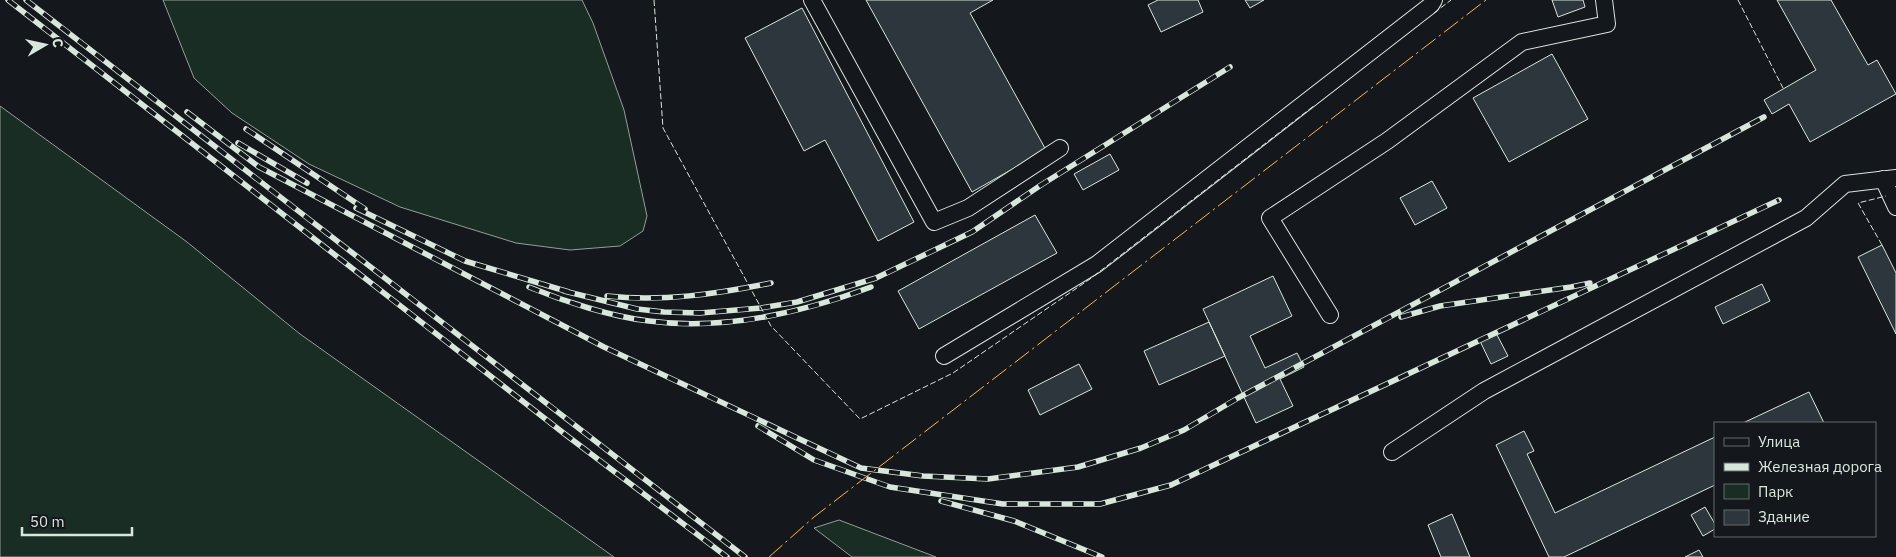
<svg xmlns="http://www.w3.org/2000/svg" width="1896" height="557" font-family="'IBM Plex Sans',sans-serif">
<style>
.green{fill:#1a2d24;stroke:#939e99}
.building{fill:#2c363c;stroke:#d8e6dc}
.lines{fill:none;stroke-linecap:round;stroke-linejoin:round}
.minor-casing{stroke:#d8e6dc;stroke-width:18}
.minor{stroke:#14181c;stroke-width:16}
.rail-casing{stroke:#d8e6dc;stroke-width:5.5}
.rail{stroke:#14181c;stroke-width:4;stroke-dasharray:11;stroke-linecap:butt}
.fence{stroke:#d8e6dc;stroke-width:1;stroke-dasharray:6 2.5;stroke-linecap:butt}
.power{stroke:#ffb74d;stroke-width:1;stroke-dasharray:18 4 2.5 4;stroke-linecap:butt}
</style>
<rect width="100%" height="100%" fill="#14181c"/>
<path class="green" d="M163 0H582L593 23 624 110 647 216 643 231 620 246 570 250 516 243 400 207 309 164 232 113 194 78Z
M0 106 187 242 300 334 614 557H0Z
M839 520 936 557H852L814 528Z"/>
<path class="building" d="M866 0H993L970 13 1046 150 972 192Z
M1158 0H1198L1203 12 1161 32 1148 5Z
M1245 0H1264L1250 8Z
M1552 0H1583L1585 7 1558 17Z
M1777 0H1831L1868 65 1877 60 1896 94 1810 142 1789 104 1772 114 1764 100 1816 70Z
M802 8 914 222 878 241 825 140 804 151 745 38Z
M1552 54 1588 119 1509 162 1473 98Z
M1110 154 1119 170 1083 190 1074 174Z
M1432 181 1447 208 1415 225 1400 198Z
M1035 215 1057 253 919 329 898 291Z
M1882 245 1896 273V334L1858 257Z
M1273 276 1292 316 1250 336 1265 368 1297 353 1304 367 1280 379 1293 406 1256 423 1203 309Z
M1762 284 1770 301 1723 324 1715 307Z
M1209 322 1225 356 1159 385 1144 351Z
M1495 331 1508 356 1491 364 1479 339Z
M1079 364 1092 389 1040 415 1028 390Z
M1809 392 1824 423H1743Z
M1524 431 1534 451 1527 454 1555 513 1715 437V485L1564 557H1549L1496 445Z
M1705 507 1715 524V529L1703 536 1691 515Z
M1452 514 1470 557H1441L1428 525Z
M1699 550 1703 557H1685Z"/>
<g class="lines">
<defs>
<path id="minor" d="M812 0 934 222 968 208 1060 148
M1883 179 1896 207
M1330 315 1270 218 1387 141 1522 42 1607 24 1604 0
M944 356 1097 264 1431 5 1434 0
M1392 452 1484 391 1806 218 1845 184 1896 178"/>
</defs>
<use href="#minor" class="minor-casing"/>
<use href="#minor" class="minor"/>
<defs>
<path id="rail" d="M8 0 566 435 727 557
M26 0 745 557
M187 112 259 167 604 347 861 468 923 476 988 479 1078 467 1141 448 1184 430 1238 398 1764 117
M246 129 365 209
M238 143 307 183
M356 208 465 261 569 292
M529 287C563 301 612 317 649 321 724 331 801 313 871 287
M564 291 637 309 664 312 700 313 761 308 797 302 876 278 972 232 1041 185 1230 67
M607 296C662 302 717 294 771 283
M1401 317 1440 306 1571 287 1590 283
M758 426 814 460 890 487 1003 504H1100L1171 485 1779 200
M941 501 1014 521 1102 557"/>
</defs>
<use href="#rail" class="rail-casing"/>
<use href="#rail" class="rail"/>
<path class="fence" d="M654 0 663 128 771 326 860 419 953 373 1090 279 1315 105
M1738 0 1783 88
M1434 13 1451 0
M1882 245 1858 203 1886 196"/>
<path class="power" d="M769 557 814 517 1486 0"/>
</g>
<rect x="1714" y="422" width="162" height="115" fill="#14181c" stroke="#626a69"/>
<rect x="1724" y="438" width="25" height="8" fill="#14181c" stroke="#626a69"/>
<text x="1758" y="447" font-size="15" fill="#d8e6dc">Улица</text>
<rect x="1724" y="463" width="25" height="8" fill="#d8e6dc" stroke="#626a69"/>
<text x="1758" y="472" font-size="15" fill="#d8e6dc">Железная дорога</text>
<rect x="1724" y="484" width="25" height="15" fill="#1a2d24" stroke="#626a69"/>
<text x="1758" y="497" font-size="15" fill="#d8e6dc">Парк</text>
<rect x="1724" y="510" width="25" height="15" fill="#2c363c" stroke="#626a69"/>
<text x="1758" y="522" font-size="15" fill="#d8e6dc">Здание</text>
<g transform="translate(45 45) rotate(81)" stroke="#14181c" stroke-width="4" paint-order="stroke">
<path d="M0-4L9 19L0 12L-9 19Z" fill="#d8e6dc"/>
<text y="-8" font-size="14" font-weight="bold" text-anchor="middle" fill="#d8e6dc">С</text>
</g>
<path d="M22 527v8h110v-8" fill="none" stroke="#d8e6dc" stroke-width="2.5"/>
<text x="30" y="527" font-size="15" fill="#d8e6dc" stroke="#14181c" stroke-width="4" paint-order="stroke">50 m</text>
</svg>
